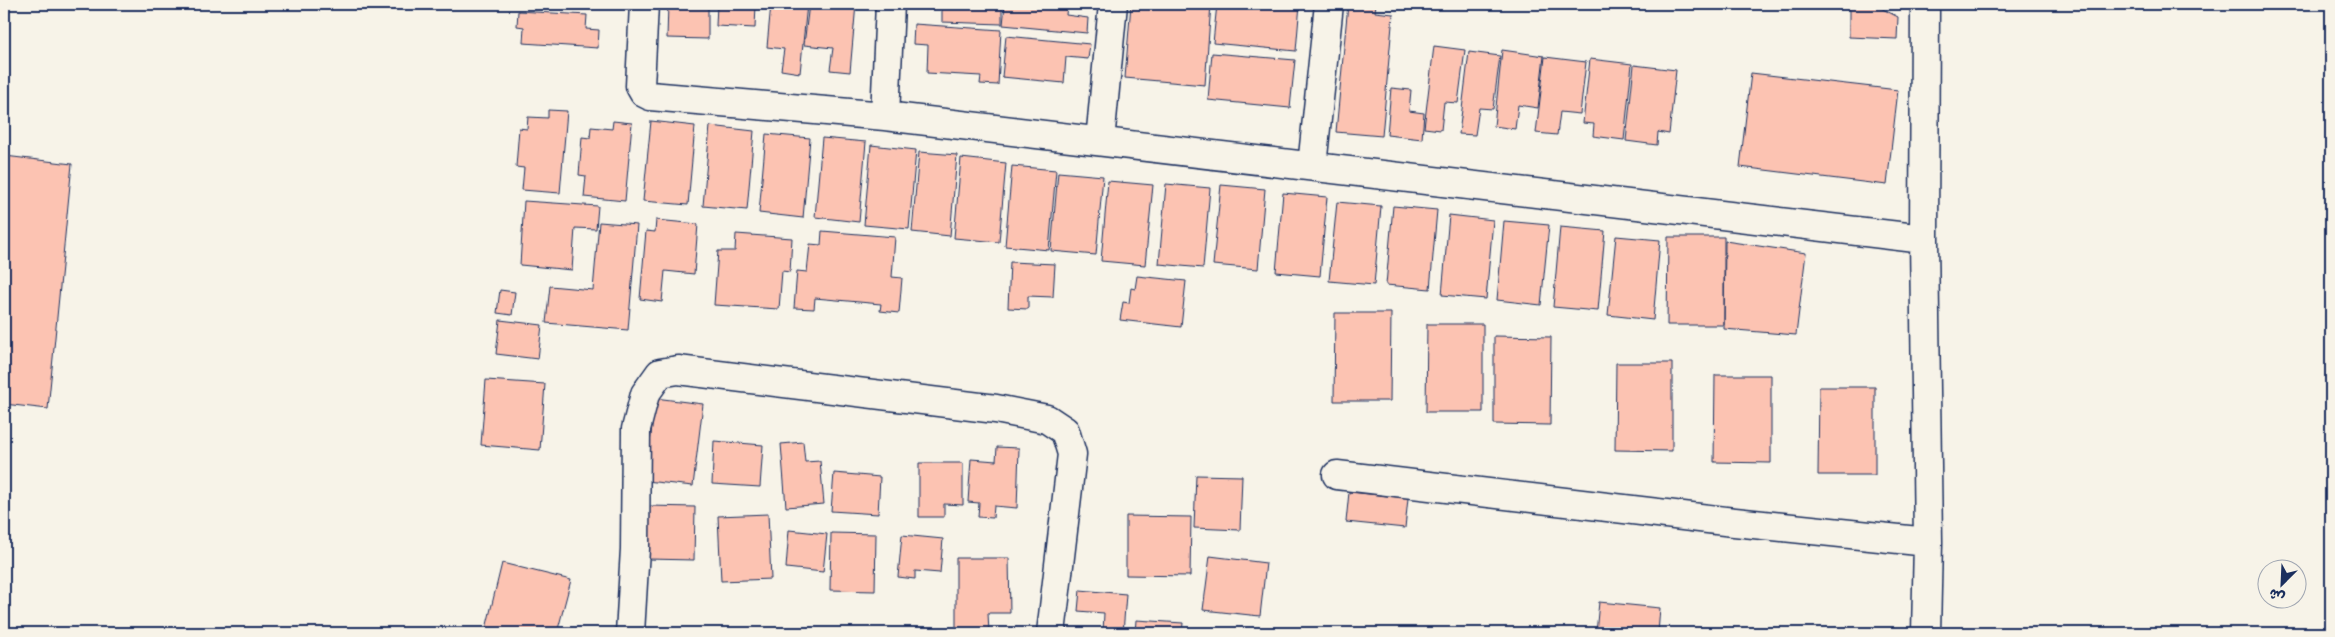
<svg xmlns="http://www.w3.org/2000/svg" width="2335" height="637" font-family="Itim,'Playpen Sans Arabic',sans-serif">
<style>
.building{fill:#fcc3b2;stroke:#1b2f5e}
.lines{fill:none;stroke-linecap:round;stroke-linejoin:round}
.street-casing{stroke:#1b2f5e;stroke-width:31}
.street{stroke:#f7f3e8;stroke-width:28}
</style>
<rect width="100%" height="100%" fill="#f7f3e8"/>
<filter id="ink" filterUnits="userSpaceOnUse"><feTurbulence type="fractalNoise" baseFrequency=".02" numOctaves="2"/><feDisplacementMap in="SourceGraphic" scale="10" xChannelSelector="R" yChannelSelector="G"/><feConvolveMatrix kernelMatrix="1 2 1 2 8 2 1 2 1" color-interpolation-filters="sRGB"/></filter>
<g filter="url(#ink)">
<path class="building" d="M668 4H708V39L667 38Z
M717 4H756L755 28 716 26Z
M771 4H807L800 73 781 70 784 49 767 47Z
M809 4H856L850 72 830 70 833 48 804 45Z
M917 4H1002V24L942 22V6L917 5Z
M1005 4H1067L1066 15 1088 18 1087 33 1003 25Z
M1131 4H1211L1205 85 1125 78Z
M1217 4H1300L1296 51 1213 43Z
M1348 4H1376L1375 12 1393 14 1382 136 1336 132Z
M1849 4H1873L1898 17 1897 39 1849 37Z
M518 11 587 15 586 29 599 30 598 48 523 43 524 27 517 26Z
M914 24 1001 30 998 85 980 84 981 76 927 73 928 45 913 44Z
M1006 36 1090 44 1088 59 1066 57 1064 83 1002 77Z
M1434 46 1465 50 1458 103 1444 102 1441 130 1424 128Z
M1502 50 1544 56 1538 108 1518 105 1515 129 1494 126Z
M1469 52 1500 56 1493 109 1479 108 1475 135 1459 134Z
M1212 53 1295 60 1290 108 1208 100Z
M1545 57 1586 62 1580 114 1560 112 1557 135 1536 133Z
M1590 59 1632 64 1624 140 1593 136 1594 124 1583 123Z
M1634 65 1676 70 1669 134 1658 132 1657 145 1626 141Z
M1751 73 1898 90 1887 185 1740 167Z
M1391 88 1411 90 1409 111 1424 113 1422 139 1387 135Z
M548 110 567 111 560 193 522 190 524 168 516 167 519 128 527 129 528 117 548 118Z
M613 121 632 123 625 201 584 197 586 176 579 175 582 137 590 138 591 127 612 129Z
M651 121 695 126 688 205 643 201Z
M710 126 754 131 747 210 703 206Z
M766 134 810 138 803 218 759 213Z
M822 138 866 142 859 222 815 217Z
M871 145 916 150 909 229 864 225Z
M919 152 957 155 950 236 912 232Z
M5 156 72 164 48 409 4 404Z
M961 158 1006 163 999 242 954 238Z
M1012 166 1056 170 1049 250 1005 246Z
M1058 172 1103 176 1096 255 1051 251Z
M1108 181 1153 185 1145 265 1101 261Z
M1166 184 1210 188 1203 268 1159 264Z
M1221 185 1265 189 1258 269 1213 265Z
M1283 193 1327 197 1320 276 1276 272Z
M524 201 598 206 596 229 575 228 572 270 520 265Z
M1337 202 1381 206 1374 285 1329 281Z
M1393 206 1437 210 1430 289 1386 285Z
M1449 215 1493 220 1486 299 1442 295Z
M656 220 698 224 694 274 665 271 662 302 640 299 646 231 655 232Z
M1504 221 1549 225 1541 305 1497 300Z
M599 222 637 225 628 330 546 323 550 286 593 290Z
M1560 227 1605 231 1598 311 1553 307Z
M822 231 895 237 892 277 902 278 899 313 880 311 881 304 815 298 814 309 794 308 797 271 807 272 810 244 821 245Z
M736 234 792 238 790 272 782 271 779 309 714 305 718 251H735Z
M1616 236 1660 240 1653 320 1608 315Z
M1668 237H1724V325H1667Z
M1725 241 1806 253 1796 335 1724 329Z
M1010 262 1055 264 1053 297 1028 296V309L1008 308Z
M1137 276 1186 281 1181 327 1120 320 1123 302 1129 303 1131 288 1135 289Z
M500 290 515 292 512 315 497 313Z
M1335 313H1391L1390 401H1334Z
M500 320 542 325 538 359 496 354Z
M1427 324H1483V412H1426Z
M1494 336 1551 337 1550 425 1494 424Z
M1616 363H1672V451L1615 450Z
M1715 375H1771V463L1714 462Z
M486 380 545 384 540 450 481 445Z
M1819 387H1875V475H1818Z
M655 398 703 404 693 486 646 481Z
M714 441 763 445 760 487 712 484Z
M803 442 805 462 820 461 824 504 786 507 781 444Z
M997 447 1019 448 1017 508 994 506 993 518 978 517 979 503 968 502 971 459 996 461Z
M919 463H963V505L944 504V517H919Z
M834 473 880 477 878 514 831 511Z
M1196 475 1242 476 1240 530 1194 528Z
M1349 492 1408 498 1405 528 1346 522Z
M649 506 695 507 694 560 648 559Z
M768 514 771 579 721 581 718 516Z
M1126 516 1191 517 1190 576 1126 575Z
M789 530 827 534 823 572 786 568Z
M831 533 876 534 875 591 830 590Z
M902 535 943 539 940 573 915 571V579L898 577Z
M1210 556 1266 563 1260 616 1203 610Z
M956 558H1009L1010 613H988L989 633H956Z
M502 563 571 580 557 633H485Z
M1080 590 1126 594 1123 633H1103L1104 613 1078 611Z
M1599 602 1660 608 1658 633H1596Z
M1136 620 1183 623 1182 633H1135Z"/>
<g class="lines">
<defs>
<path id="street" d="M644 4 640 86 644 93 650 96 885 116 1924 239
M1925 4 1924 239 1928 542 1926 633
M885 116 890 4
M1100 141 1113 4
M1312 166 1329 4
M1337 475 1725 521 1928 542
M630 633 635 549 636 429 645 394 660 373 678 370 996 409 1047 419 1065 431 1072 454 1051 633"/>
</defs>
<use href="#street" class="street-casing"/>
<use href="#street" class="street"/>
</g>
</g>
<rect width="2335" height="637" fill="none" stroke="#f7f3e8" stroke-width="20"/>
<rect x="10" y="10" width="2315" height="617" fill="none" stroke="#1b2f5e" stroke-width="2" filter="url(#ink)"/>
<g transform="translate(2282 584) rotate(204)"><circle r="24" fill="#f7f3e8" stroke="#9fa5b1"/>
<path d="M0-4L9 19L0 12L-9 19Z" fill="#1b2f5e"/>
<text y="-8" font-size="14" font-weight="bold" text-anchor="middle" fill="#1b2f5e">ش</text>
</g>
</svg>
